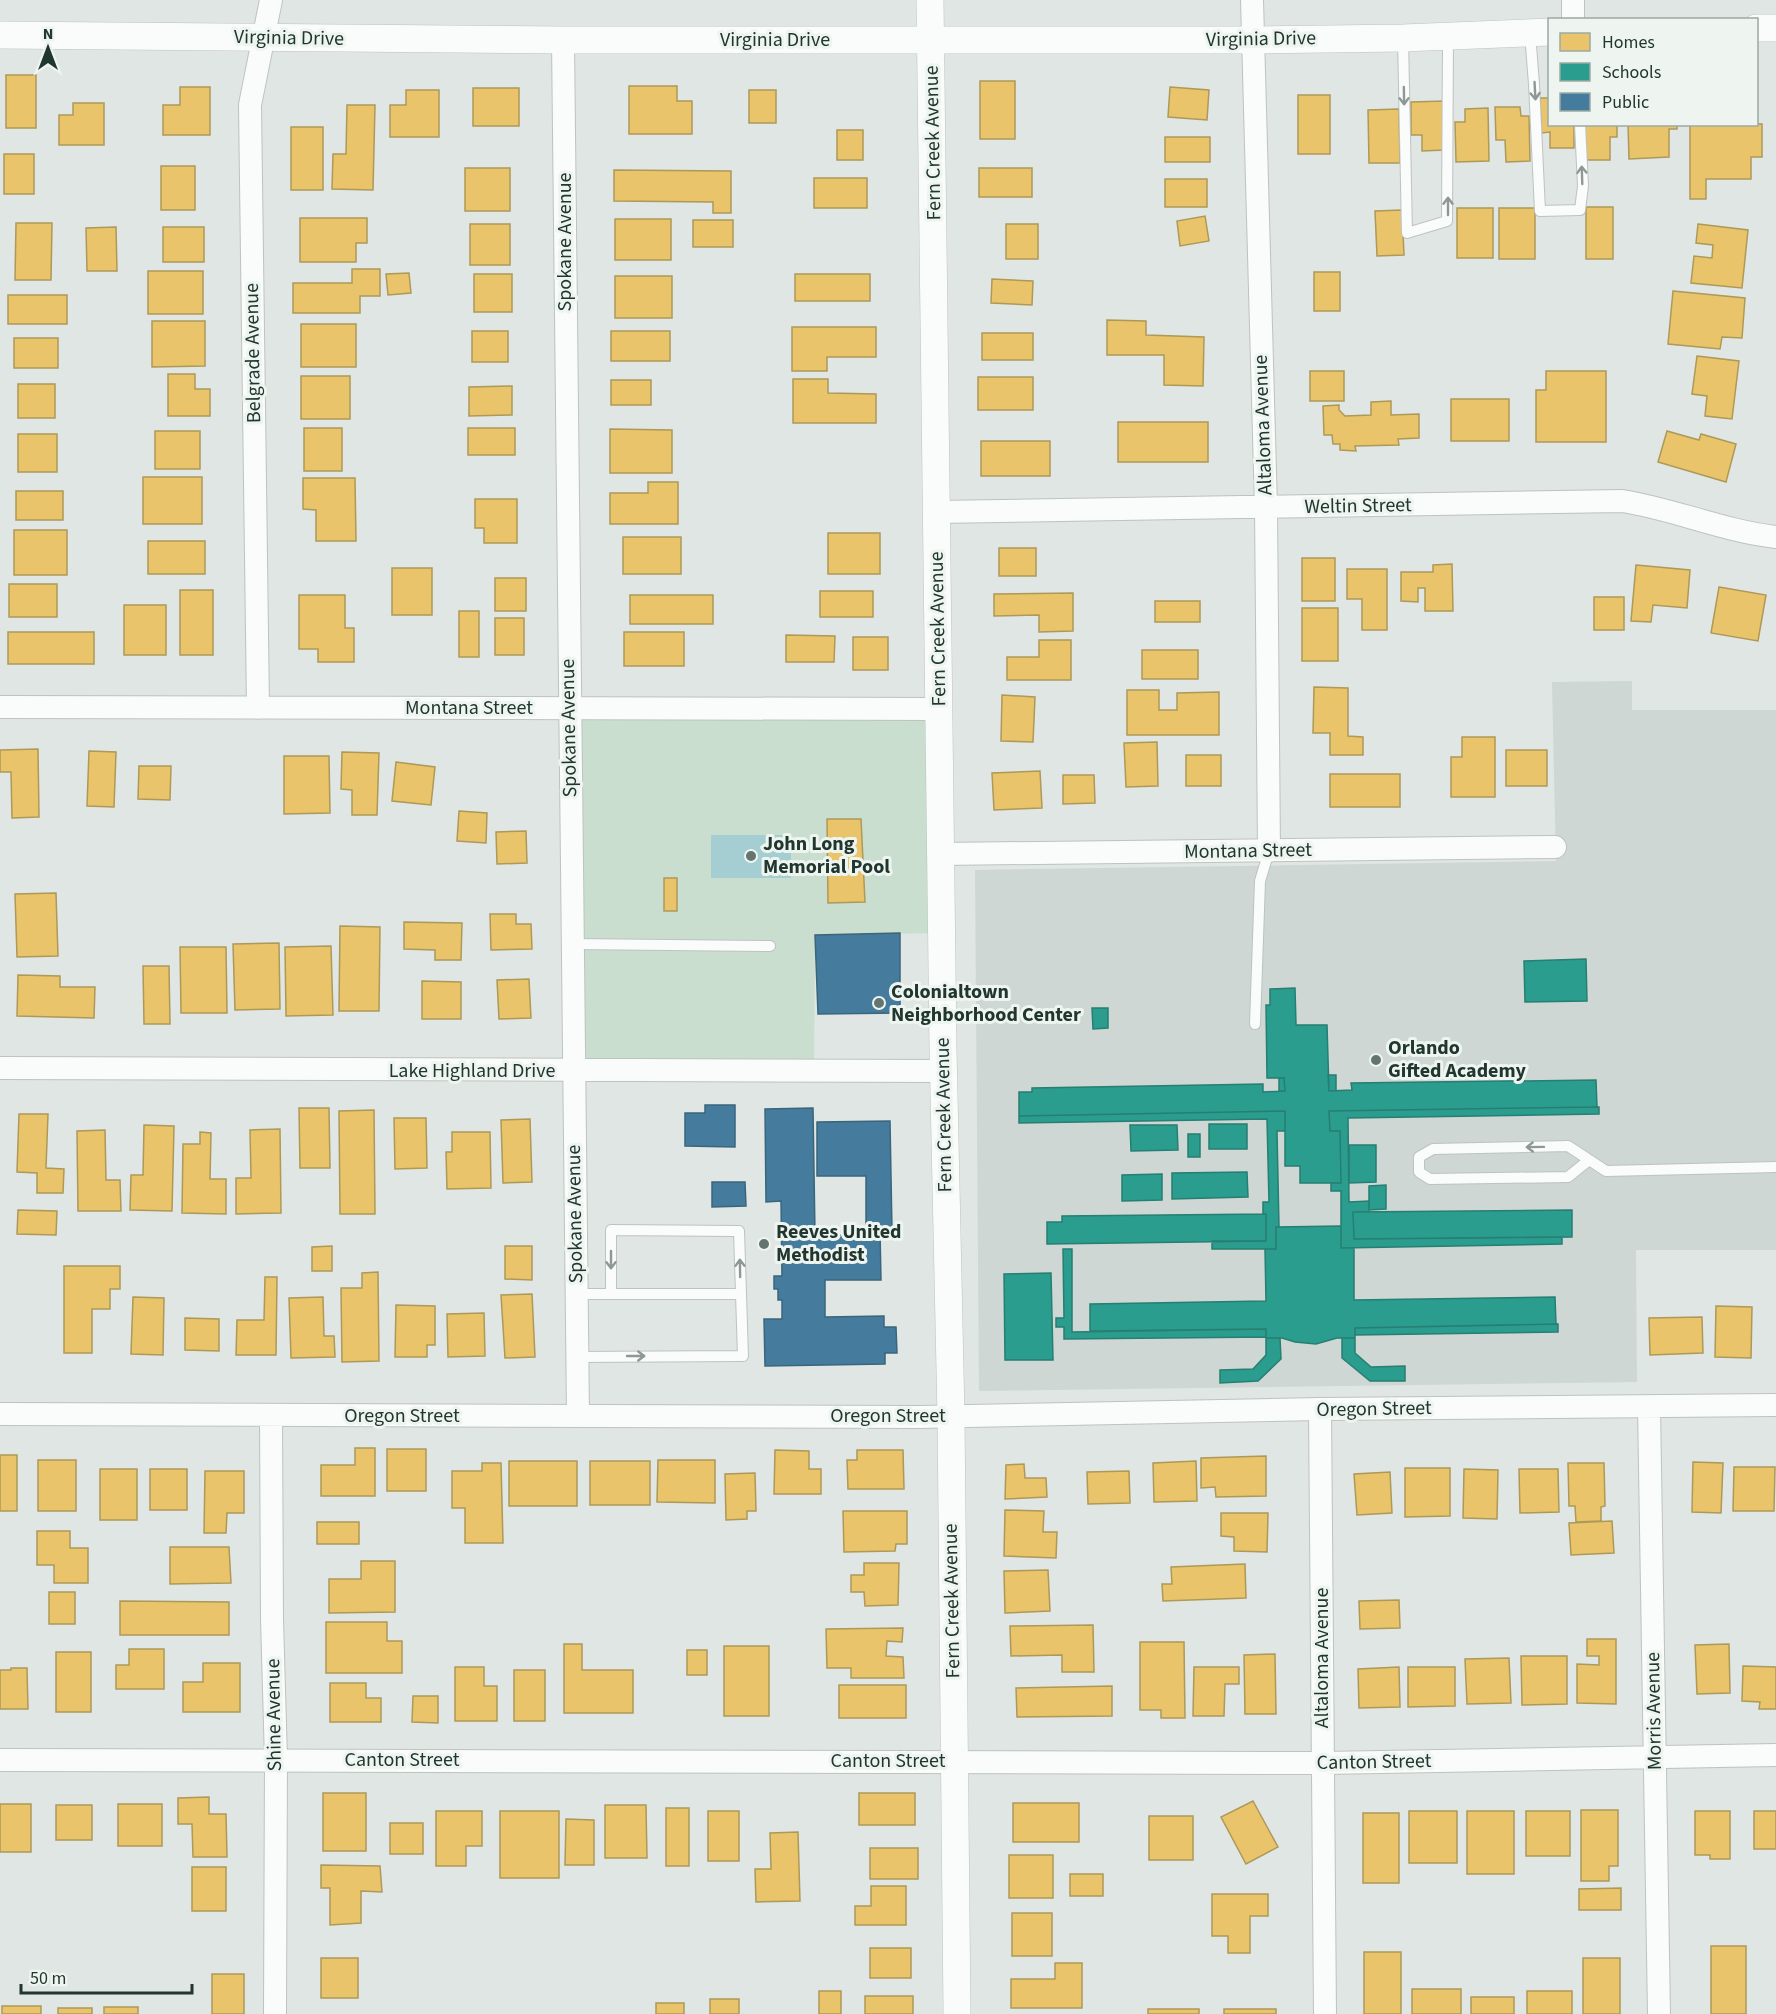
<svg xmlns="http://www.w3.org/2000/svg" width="1776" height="2014" font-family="'Source Sans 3',sans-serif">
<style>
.built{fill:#ced7d3}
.green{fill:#cadecf}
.water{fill:#a4ced1}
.homes{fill:#e9c46a;stroke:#ad9958;stroke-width:1.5}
.schools{fill:#2a9d8f;stroke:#277e72;stroke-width:1.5}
.public{fill:#457b9d;stroke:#3a667c;stroke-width:1.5}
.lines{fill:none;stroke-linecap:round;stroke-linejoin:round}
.service-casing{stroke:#bdc3c0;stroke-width:12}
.minor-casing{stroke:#bdc3c0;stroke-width:24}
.tertiary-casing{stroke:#bdc3c0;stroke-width:28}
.service{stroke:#fafbfb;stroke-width:10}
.minor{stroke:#fafbfb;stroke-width:22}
.tertiary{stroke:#fafbfb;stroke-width:27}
.oneway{stroke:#8e9895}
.poi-dot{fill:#64746e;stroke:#eef5f1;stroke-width:2}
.labels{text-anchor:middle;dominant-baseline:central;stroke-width:6;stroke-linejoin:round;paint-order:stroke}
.street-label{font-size:20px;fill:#21362f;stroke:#eef5f1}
.poi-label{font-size:20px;font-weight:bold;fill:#21362f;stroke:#eef5f1;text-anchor:start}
</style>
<rect width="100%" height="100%" fill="#e0e6e3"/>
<path class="built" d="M1632 681V710H1776V1250H1636L1637 1382 979 1391 975 870 1556 861 1552 682Z"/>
<path class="green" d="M569 708 938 709 942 933 815 935 814 1071H574Z"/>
<path class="water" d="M711 835H791V878H711Z"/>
<path class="homes" d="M6 75H36V128H6Z
M980 81H1015V139H980Z
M629 86H677V101H692V134H629Z
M180 87H210V135H163V105H180Z
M1170 87 1209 90 1207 120 1168 117Z
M473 88H519V126H473Z
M406 90H439V137H390V105H406Z
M749 90H776V123H749Z
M1298 95H1330V154H1298Z
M1540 98H1550V124H1574V148H1550V132L1541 133Z
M1445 101V150L1422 151V135H1411V102Z
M73 103H104V145H59V115H73Z
M347 105H375L373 190 332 189 333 154H346Z
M1495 107H1520L1521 116H1529L1530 161 1506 162 1505 140H1496Z
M1488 108 1489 161 1456 162 1455 122H1465V109Z
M1399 109 1400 163H1369L1368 110Z
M1584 124H1617V137H1610V160H1585Z
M1628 124H1677V129H1669V157L1629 159Z
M1690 124H1762V157H1751V179H1706V199H1690Z
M291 127H323V190H291Z
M837 130H863V160H837Z
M1165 137H1210V162H1165Z
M4 154H34V194H4Z
M161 166H195V210H161Z
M465 168H510V211H465Z
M979 168H1032V197H979Z
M614 170 731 171V213H713V202L614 201Z
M814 178H867V208H814Z
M1165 179H1207V207H1165Z
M1586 207H1613V259H1586Z
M1457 208H1493V258H1457Z
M1499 208H1535V259H1499Z
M1402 210 1404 255 1377 256 1375 211Z
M1205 216 1209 241 1180 246 1177 221Z
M300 218H367V243H356V262H300Z
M615 219H671V260H615Z
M693 220H733V247H693Z
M16 223H52L51 280H15Z
M470 224H510V265H470Z
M1006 224H1038V259H1006Z
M1698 224 1748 230 1742 288 1691 283 1694 256 1712 258 1713 245 1696 243Z
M116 227 117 271H87L86 228Z
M163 227H204V262H163Z
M352 269H380V296H360V313H293V283H352Z
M148 271H203V314H148Z
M1314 272H1340V311H1314Z
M409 273 411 293 388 295 386 274Z
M474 274H512V312H474Z
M795 274H870V301H795Z
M615 276H672V318H615Z
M992 279 1033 281 1032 305 991 303Z
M1673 291 1745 298 1742 338 1722 337 1720 349 1668 344Z
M8 295H67V324H8Z
M1107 320 1146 321V335L1204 337 1203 386 1164 385V355H1107Z
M152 321H205V366L152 367Z
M301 324H356V367H301Z
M792 327H876V357H827V371H792Z
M472 331H508V362H472Z
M611 331H670V361H611Z
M982 333H1033V360H982Z
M14 338H58V368H14Z
M1697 356 1739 361 1732 419 1705 416 1707 396 1692 394Z
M1310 371H1344V401H1310Z
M1546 371H1606V442H1536V390H1546Z
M168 374H195V389H210V416H168Z
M301 376H350V419H301Z
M978 377H1033V410H978Z
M793 379H828V393L876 394V423H793Z
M611 380H651V405H611Z
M18 384H55V418H18Z
M512 386V415L469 416V387Z
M1451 399H1509V441H1451Z
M1391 401V415L1419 414V438L1398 439 1399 445 1355 446 1356 451 1340 450V444H1333L1332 435H1324L1323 406 1339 405V410L1345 416 1371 415V402Z
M1118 422H1208V462H1118Z
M304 428H342V471H304Z
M468 428H515V455H468Z
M610 429 672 430V473H610Z
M155 431H200V469H155Z
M1667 431 1699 440 1701 434 1736 444 1726 482 1658 462Z
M18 434H57V472H18Z
M981 441H1050V476H981Z
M143 477H202V524H143Z
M303 478H355L356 541H316V510L303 509Z
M648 482H678V524H610V493H648Z
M16 491H63V520H16Z
M475 499H517V543H484V528H475Z
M14 530H67V575H14Z
M828 533H880V574H828Z
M623 537H681V574H623Z
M148 541H205V574H148Z
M999 548H1036V576H999Z
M1302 558H1335V601H1302Z
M1452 564 1453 611H1425V588H1418V602L1401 601V572H1433V565Z
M1636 565 1690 570 1687 608 1653 605 1651 622 1631 621Z
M392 568H432V615H392Z
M1347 569H1387V630H1362V599H1347Z
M495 578H526V611H495Z
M9 584H57V617H9Z
M1719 587 1766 595 1758 641 1711 633Z
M180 590H213V655H180Z
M820 591H873V617H820Z
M1073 593V631L1039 632V615L994 616V594Z
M299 595H345V628H354V662H318V649H299Z
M630 595H713V624H630Z
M1594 597H1624V630H1594Z
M1155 601H1200V622H1155Z
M124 605H166V655H124Z
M1302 608H1338V661H1302Z
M459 611H479V657H459Z
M495 618H524V655H495Z
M8 632H94V664H8Z
M624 632H684V666H624Z
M786 635 835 636 834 662H786Z
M853 637H888V670H853Z
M1039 640H1071V680H1007V657H1039Z
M1142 650H1198V679H1142Z
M1314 687 1348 688V736L1363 737V755H1330V733H1313Z
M1127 690H1159V710H1177V693L1219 692V735H1127Z
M1002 695 1035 697 1033 742 1001 741Z
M1462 737H1495V797H1451V757H1462Z
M1157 742 1158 786 1126 787 1124 743Z
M38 749 39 817 12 818 11 772H0V750Z
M1506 750H1547V786H1506Z
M89 751 116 752 114 807 87 806Z
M342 752 379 753 377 815H352V790L341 789Z
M1186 755H1221V786H1186Z
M284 756H329L330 813 284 814Z
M396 762 435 767 431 805 392 801Z
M139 766H171L170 800 138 799Z
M1040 771 1042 808 994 810 992 773Z
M1330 774H1400V807H1330Z
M1063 775H1094L1095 803 1063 804Z
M459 811 487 813 486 843 457 841Z
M827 819H861L865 902 828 903Z
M526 831 527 863 497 864 496 832Z
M664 878H677V911H664Z
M56 893 58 956 17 957 15 894Z
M490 914H516V924H531L532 949 491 950Z
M404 922 462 923 461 960H435V950L404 949Z
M340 926 380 927 379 1011H339Z
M279 943 280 1009 235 1010 233 944Z
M331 946 333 1015 286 1016 285 947Z
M180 947H226L227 1013H181Z
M143 966H169L170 1024H144Z
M18 975 60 976V987H95L94 1018 17 1016Z
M529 979 531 1018 499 1019 497 980Z
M422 981 461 982V1019H422Z
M299 1108H329L330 1168H300Z
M374 1110 375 1214H340L339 1111Z
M19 1114H48L46 1168 64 1169 63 1193H37V1173L17 1172Z
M394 1118H426L427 1168 395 1169Z
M530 1119 532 1182 503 1183 501 1120Z
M144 1125 174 1126 172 1211 130 1210 131 1175H143Z
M280 1129 281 1213 236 1214V1178H251L250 1130Z
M105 1130 106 1180H120L121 1211H78L77 1131Z
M200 1132 211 1133 210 1179H226V1214L182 1213 183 1144H200Z
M452 1132H490L491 1188 447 1189 446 1152H452Z
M18 1210 57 1211 56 1235 17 1234Z
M332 1246V1271H312V1247Z
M505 1246H532V1280L505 1279Z
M64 1266H120V1289H110V1309H92V1353H64Z
M378 1272 379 1361 342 1362 341 1288H362V1273Z
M265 1277H277L276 1355H236L237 1320H264Z
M532 1294 535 1357 505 1358 501 1295Z
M133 1297 164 1298 163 1355 131 1354Z
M323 1297 324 1336H334L335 1357 291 1358 289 1298Z
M396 1305 435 1306V1345H427V1357H395Z
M1716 1306 1752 1307 1751 1358 1715 1357Z
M484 1313 485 1356 448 1357 447 1314Z
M1702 1317 1703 1353 1650 1355 1649 1318Z
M185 1318 219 1319V1351L185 1350Z
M355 1448H375V1496H321V1465H355Z
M387 1449H426V1491H387Z
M775 1450 809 1451V1469H821V1494H774Z
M857 1450H903L904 1489H848L847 1460H857Z
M0 1455H17V1511H0Z
M1266 1456V1496L1216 1497 1215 1487 1201 1488V1458Z
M38 1460H76V1511H38Z
M658 1460H715V1503L657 1502Z
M509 1461H577V1506H509Z
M590 1461H650V1505H590Z
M1196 1461 1197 1501 1154 1502 1153 1463Z
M1693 1462 1723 1463 1721 1513 1692 1512Z
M482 1463H501L503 1543H465V1508H452V1471H482Z
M1568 1463H1604L1605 1506 1601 1507V1521L1576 1522 1575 1506H1569Z
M1024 1464 1025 1478H1046L1047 1497 1005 1499 1006 1465Z
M1734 1467H1775L1774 1511H1733Z
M1405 1468H1450V1516L1405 1517Z
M100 1469H137V1520H100Z
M150 1469H187V1510H150Z
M1464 1469 1498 1470 1497 1519 1463 1518Z
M1519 1469H1558L1559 1512 1520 1513Z
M205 1471H244V1513H227L226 1533H204Z
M1129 1471 1130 1503 1088 1504 1087 1472Z
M1390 1472 1392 1513 1357 1515 1354 1474Z
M755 1473 756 1511H747V1519L726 1520 725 1474Z
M1005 1510 1044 1511 1043 1532H1057L1056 1558 1004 1556Z
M843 1511H907V1544H896L895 1551 844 1552Z
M1221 1513H1268L1267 1552 1234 1551V1537L1221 1536Z
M1612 1521 1614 1553 1571 1555 1569 1523Z
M317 1522H359V1544H317Z
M37 1531H70V1548H88V1583H54V1565H37Z
M170 1547H229L231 1583 170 1584Z
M361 1561H395V1612L329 1613V1579H361Z
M864 1563H899L898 1605 865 1606 864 1592H851V1575H864Z
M1245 1564 1246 1598 1163 1601 1162 1584H1172L1171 1567Z
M1048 1570 1050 1611 1005 1613 1004 1571Z
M49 1592H75V1624H49Z
M1399 1600 1400 1628 1360 1629 1359 1601Z
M120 1601 229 1602V1635H120Z
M326 1622H387V1641H402V1673H326Z
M1093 1625 1094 1672H1062V1655L1011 1656 1010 1626Z
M903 1628 902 1642 887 1641 886 1656 903 1657 904 1678H851V1668H827L826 1629Z
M1587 1639H1616V1704L1577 1703V1664L1599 1665V1656H1587Z
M1140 1642H1184L1185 1718H1161V1710H1140Z
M564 1644H582V1670H633V1713H564Z
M1729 1644 1730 1693 1697 1694 1695 1645Z
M724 1646H769V1716H724Z
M129 1649H164V1689H116V1665H129Z
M687 1650H707V1675H687Z
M56 1652H91V1712H56Z
M1275 1654 1276 1714H1245L1244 1655Z
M1521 1656H1567V1704L1522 1705Z
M1509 1658 1511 1703 1467 1704 1465 1659Z
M203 1663H240V1712H183V1682H203Z
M1743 1666 1776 1667V1709H1759L1760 1702 1742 1701Z
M455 1667H484V1686H497V1721H455Z
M1194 1667H1239V1684H1225L1224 1716H1193Z
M1399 1667 1400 1707 1359 1708 1358 1669Z
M1408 1667H1455V1706L1408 1707Z
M11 1668H27L28 1709H0V1670H11Z
M514 1670H545V1721H514Z
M330 1683H366V1698H381V1722H330Z
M839 1685H906V1718H839Z
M1112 1686V1716L1017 1717 1016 1688Z
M413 1696H438V1723L412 1722Z
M323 1793H366V1851H323Z
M859 1793H915V1825H859Z
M209 1797V1814H226L227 1857H193L192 1824H178V1798Z
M1253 1801 1278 1847 1246 1864 1221 1817Z
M1013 1803H1079V1842H1013Z
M0 1804H31V1852H0Z
M118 1804H162V1846H118Z
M56 1805H92V1840H56Z
M605 1805H646L647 1858H605Z
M666 1808H689V1866H666Z
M1581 1810H1618V1866H1609V1881H1581Z
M436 1811H482V1846H466V1866H436Z
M500 1811H559V1878H500Z
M708 1811H739V1861H708Z
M1409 1811H1457V1863H1409Z
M1467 1811H1514V1874H1467Z
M1526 1811H1570V1856H1526Z
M1695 1811H1730V1859H1710V1855H1695Z
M1754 1811H1776V1849H1754Z
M1363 1813H1399V1883H1363Z
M1149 1816H1193V1860H1149Z
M566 1819 594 1820V1865H565Z
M390 1823H423V1854H390Z
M798 1832 800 1901 756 1902 755 1869H771L770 1833Z
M870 1848H918V1879H870Z
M1009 1855H1053V1898H1009Z
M321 1865 380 1866 382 1892 361 1891V1923L330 1925V1888H321Z
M192 1867H226V1911H192Z
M1070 1874H1103V1896H1070Z
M871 1886H906V1925H855V1906H871Z
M1621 1888V1910H1579V1889Z
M1212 1894H1268V1916H1250V1953H1228V1936H1212Z
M1012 1913H1052V1956H1012Z
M1711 1946H1746V2014H1711Z
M870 1948H911V1978H870Z
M1364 1952H1401V2014H1364Z
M321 1958H358V1998H321Z
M1583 1958H1620V2014H1583Z
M1055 1963H1082V2008H1011V1979H1055Z
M212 1974H244V2014H212Z
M1412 1989H1461V2014H1412Z
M819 1991H841V2014H819Z
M1527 1991H1572V2014H1527Z
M865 1996H913V2014H865Z
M1471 1997H1514V2014H1471Z
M710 1999H739V2014H710Z
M656 2003H684V2014H656Z
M2 2006H41V2014H2Z
M104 2007H138V2014H104Z
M58 2008H92V2014H58Z
M1148 2009H1199V2014H1148Z
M1224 2009H1276V2014H1224Z"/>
<path class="schools" d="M1586 959 1587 1001 1525 1002 1524 961Z
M1295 988 1296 1025H1327L1329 1091 1352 1090 1351 1083 1596 1080 1597 1107 1329 1111 1330 1131H1340L1341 1183H1300V1166H1285V1111L1019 1116V1092H1032V1088L1263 1084V1092L1285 1091 1284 1078H1267L1266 1005H1270V989Z
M1092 1008H1108V1028L1093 1029Z
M1328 1075H1336V1091H1329Z
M1279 1078H1284L1285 1091H1279Z
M1599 1107V1114L1348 1118 1349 1202 1369 1201V1212H1353L1354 1239 1562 1237V1244L1341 1248V1191H1331V1183H1341L1340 1131H1330L1329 1111Z
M1285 1111V1131H1277L1279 1227H1276V1249H1212V1241H1266V1214H1263V1202H1269L1267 1119 1019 1123V1116Z
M1209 1124H1247V1149H1209Z
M1130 1125H1177L1178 1150 1131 1151Z
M1188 1134H1200V1157H1188Z
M1349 1145H1376V1182L1349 1183Z
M1247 1172 1248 1197 1172 1199V1173Z
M1162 1174V1200L1122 1201V1175Z
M1386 1185V1209L1369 1210V1186Z
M1572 1210V1237L1354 1239 1353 1212Z
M1266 1214V1241L1047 1244V1222H1062V1216Z
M1341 1226V1248H1354V1300L1555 1297 1556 1324 1355 1328V1338H1337L1316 1344 1295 1342 1282 1338H1266V1329L1090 1331V1304L1266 1301 1265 1249H1276V1227Z
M1063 1249H1072V1332L1266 1329V1337L1064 1339V1327H1056V1318H1064Z
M1051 1273 1053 1360H1005L1004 1274Z
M1558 1324V1332L1355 1335V1328Z
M1266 1338H1280L1281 1359 1258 1381 1220 1383V1370L1253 1369 1266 1355Z
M1342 1338H1355V1353L1371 1367 1405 1366V1381H1370L1342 1358Z"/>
<path class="public" d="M900 933V1013L818 1014 815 935Z
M705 1105H735V1147L685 1146V1113H705Z
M813 1108 815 1235H866V1176H817V1122L890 1121 892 1231H880L881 1280H825V1317L884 1316V1327H896L897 1353H885V1364L765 1366 764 1319H782V1300H778V1289H774V1276H782L781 1201 766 1202 765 1109Z
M712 1182H745L746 1206 712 1207Z"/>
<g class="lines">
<defs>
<path id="service" d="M1530 33 1534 84 1540 211 1580 210 1583 186 1580 124
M1403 38 1407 233 1447 221 1448 36
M572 944 770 946
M1255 1024 1260 881 1269 851
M1589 1160 1568 1177 1430 1179 1419 1172V1157L1433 1149 1568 1146 1606 1171 1776 1167
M576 1294H611V1230L739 1231 743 1356 577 1357
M611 1294H741"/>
<path id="minor" d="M1252 0 1266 508 1269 851
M1573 0V20
M563 40 578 1416
M936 512 1622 501C1674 509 1723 531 1776 537
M0 707 938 709
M258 708 250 105 271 0
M941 854 1555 847
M0 1068 943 1071
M1649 1407 1659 2014
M1320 1409 1325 2014
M0 1414 920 1417 1320 1409 1776 1405
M271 1416 272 1619 276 1760 275 2014
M0 1760 1323 1763 1776 1755"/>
<path id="tertiary" d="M930 0 943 1048 951 1416 957 2014
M1756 28H1776
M0 35 563 40H1252L1403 38 1550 32"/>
</defs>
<use href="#service" class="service-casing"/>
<use href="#minor" class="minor-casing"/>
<use href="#tertiary" class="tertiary-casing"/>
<use href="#service" class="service"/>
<use href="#minor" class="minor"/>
<use href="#tertiary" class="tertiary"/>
</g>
<defs><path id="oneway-shaft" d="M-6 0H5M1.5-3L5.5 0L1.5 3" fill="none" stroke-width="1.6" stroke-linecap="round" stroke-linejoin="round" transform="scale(1.5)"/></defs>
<g class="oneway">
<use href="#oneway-shaft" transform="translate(1535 91) rotate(87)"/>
<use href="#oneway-shaft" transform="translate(1404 96) rotate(89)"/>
<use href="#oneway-shaft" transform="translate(1582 175) rotate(-92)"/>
<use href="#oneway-shaft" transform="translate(1448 206) rotate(-90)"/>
<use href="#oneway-shaft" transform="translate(1535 1147) rotate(179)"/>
<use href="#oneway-shaft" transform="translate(611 1260) rotate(90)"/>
<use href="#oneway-shaft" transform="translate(740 1268) rotate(-91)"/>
<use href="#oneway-shaft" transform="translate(636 1356)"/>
</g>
<g class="poi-dot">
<circle cx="751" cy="856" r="6"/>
<circle cx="879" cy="1003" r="6"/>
<circle cx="1376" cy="1060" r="6"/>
<circle cx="764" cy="1244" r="6"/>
</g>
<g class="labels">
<g class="street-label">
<text transform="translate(289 38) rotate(1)">Virginia Drive</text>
<text transform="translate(1261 39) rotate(-1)">Virginia Drive</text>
<text x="775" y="40">Virginia Drive</text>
<text transform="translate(933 143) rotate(-91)">Fern Creek Avenue</text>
<text transform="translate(565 242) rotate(-90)">Spokane Avenue</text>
<text transform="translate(253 353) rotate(-91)">Belgrade Avenue</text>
<text transform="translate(1263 425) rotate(-92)">Altaloma Avenue</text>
<text transform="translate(1358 506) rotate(-1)">Weltin Street</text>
<text transform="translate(938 629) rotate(-91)">Fern Creek Avenue</text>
<text x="469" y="708">Montana Street</text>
<text transform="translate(569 728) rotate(-91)">Spokane Avenue</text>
<text transform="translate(1248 851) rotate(-1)">Montana Street</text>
<text x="472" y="1071">Lake Highland Drive</text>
<text transform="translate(944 1115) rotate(-91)">Fern Creek Avenue</text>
<text transform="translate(575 1214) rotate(-91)">Spokane Avenue</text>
<text transform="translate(1374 1409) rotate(-1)">Oregon Street</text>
<text x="402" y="1416">Oregon Street</text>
<text x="888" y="1416">Oregon Street</text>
<text transform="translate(952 1601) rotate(-91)">Fern Creek Avenue</text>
<text transform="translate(1322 1658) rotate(-90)">Altaloma Avenue</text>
<text transform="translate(1654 1711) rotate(-91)">Morris Avenue</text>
<text transform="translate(274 1715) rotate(-91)">Shine Avenue</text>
<text x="402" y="1760">Canton Street</text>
<text x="888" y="1761">Canton Street</text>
<text transform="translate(1374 1762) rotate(-1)">Canton Street</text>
</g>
<g class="poi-label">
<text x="763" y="844">John Long<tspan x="763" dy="23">Memorial Pool</tspan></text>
<text x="891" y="992">Colonialtown<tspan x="891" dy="23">Neighborhood Center</tspan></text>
<text x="1388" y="1048">Orlando<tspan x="1388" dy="23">Gifted Academy</tspan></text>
<text x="776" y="1232">Reeves United<tspan x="776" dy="23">Methodist</tspan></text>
</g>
</g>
<rect x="1548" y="18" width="210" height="108" fill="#eef5f1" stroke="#9ca9a3" stroke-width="1.5"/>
<rect x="1560" y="33" width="30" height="18" fill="#e9c46a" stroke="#9ca9a3" stroke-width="1.5"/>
<text x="1602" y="48" font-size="18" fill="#21362f">Homes</text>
<rect x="1560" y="63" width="30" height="18" fill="#2a9d8f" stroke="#9ca9a3" stroke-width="1.5"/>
<text x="1602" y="78" font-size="18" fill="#21362f">Schools</text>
<rect x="1560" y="93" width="30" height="18" fill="#457b9d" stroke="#9ca9a3" stroke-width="1.5"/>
<text x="1602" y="108" font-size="18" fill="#21362f">Public</text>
<g transform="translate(48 48)" stroke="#eef5f1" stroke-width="4.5" paint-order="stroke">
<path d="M0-4.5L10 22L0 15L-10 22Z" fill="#21362f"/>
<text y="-9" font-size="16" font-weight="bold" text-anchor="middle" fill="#21362f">N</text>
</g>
<path d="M21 1984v9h171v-9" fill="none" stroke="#21362f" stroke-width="3"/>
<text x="30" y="1984" font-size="18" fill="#21362f" stroke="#eef5f1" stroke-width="4.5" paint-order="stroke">50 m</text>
</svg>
